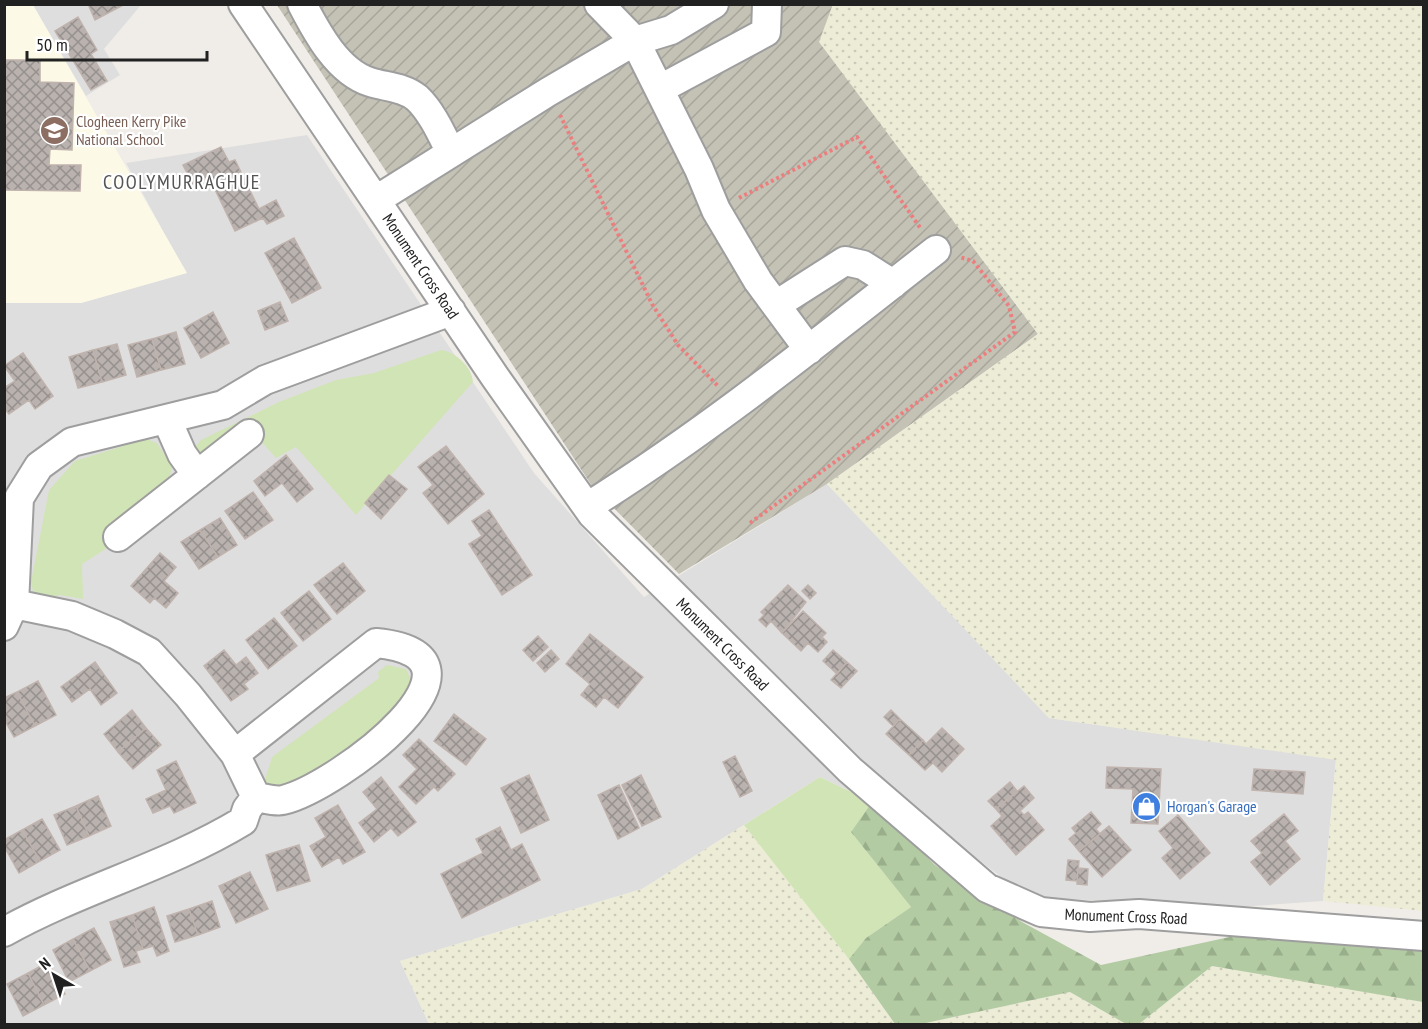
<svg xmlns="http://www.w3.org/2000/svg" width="1428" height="1029" font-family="'PT Sans Narrow',sans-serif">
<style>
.residential{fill:#dfdede}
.education{fill:#fcfae6}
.construction{fill:url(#construction-furrows)}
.farmland{fill:url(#farmland-dots)}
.grass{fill:#d1e4b5}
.forest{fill:url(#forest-firs)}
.building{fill:url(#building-cross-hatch);stroke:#c0b3ad;stroke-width:1.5}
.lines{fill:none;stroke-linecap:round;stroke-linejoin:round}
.minor-casing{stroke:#9e9e9e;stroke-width:32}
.path{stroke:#eb7f7f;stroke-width:4;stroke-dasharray:3 3;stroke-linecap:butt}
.minor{stroke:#fff;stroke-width:28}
.labels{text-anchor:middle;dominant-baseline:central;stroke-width:4.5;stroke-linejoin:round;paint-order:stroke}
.education-label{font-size:16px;fill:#785e54;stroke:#fff;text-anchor:start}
.street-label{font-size:16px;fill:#212121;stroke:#fff}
.shop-label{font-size:16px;fill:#366cbe;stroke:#fff;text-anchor:start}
.quarter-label{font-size:20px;letter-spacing:1.5px;fill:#545454;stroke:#fff}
</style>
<defs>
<pattern id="construction-furrows" width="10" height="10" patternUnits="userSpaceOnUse" patternTransform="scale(1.5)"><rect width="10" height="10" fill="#c4c2b5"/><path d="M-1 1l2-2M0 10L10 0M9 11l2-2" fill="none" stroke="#a8a69b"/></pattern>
<pattern id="farmland-dots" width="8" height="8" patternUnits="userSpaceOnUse" patternTransform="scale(1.5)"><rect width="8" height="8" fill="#ececd7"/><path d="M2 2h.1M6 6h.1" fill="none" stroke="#cacab8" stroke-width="1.8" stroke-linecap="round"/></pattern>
<pattern id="forest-firs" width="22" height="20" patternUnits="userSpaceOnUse" patternTransform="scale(1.5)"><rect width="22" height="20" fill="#b2cba2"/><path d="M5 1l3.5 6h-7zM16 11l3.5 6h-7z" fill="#99ae8b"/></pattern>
<pattern id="building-cross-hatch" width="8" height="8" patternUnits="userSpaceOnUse" patternTransform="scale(1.5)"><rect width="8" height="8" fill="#b9b2af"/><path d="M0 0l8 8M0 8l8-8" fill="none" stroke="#96908e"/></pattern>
</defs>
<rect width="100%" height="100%" fill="#f0ede9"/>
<path class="residential" d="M33 5H141L104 49 120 75 86 96Z
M307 135 534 473 644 597 827 484 1049 718 1336 759 1323 901 1240 907 1045 898 1013 886 950 838 820 777 642 889 400 961 429 1024H5L4 303H81L186 273 126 163Z"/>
<path class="education" d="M4 5H33L187 273 81 303H5Z"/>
<path class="construction" d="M277 5H833L820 42 1038 334 827 484 679 574 592 486Z"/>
<path class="farmland" d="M833 4 1423 5V911L1323 901 1336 760 1049 718 827 484 1038 334 819 42Z
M744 825 849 959 895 1024H429L400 961 642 889Z
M1212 966 1423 1001V1024H1139Z
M1070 992 1126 1024H921Z"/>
<path class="grass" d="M441 350C455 352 472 366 473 382L356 515 296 447 276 458 252 431 205 462 193 449 201 440 279 402 336 380 374 373Z
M146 439 157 443 172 467 169 479 107 526 115 543 82 564 83 599 59 595 47 600 34 596 31 582 49 490 75 461Z
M387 665 406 669 414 686 412 701 340 767 271 790 264 783 272 757 379 678 378 672Z
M820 777 872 802 851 832 911 907 866 938 849 959 744 825Z"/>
<path class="forest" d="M872 802 935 865 1022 922 1101 965 1234 936 1328 937 1423 948V1002L1212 966 1139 1024H1126L1070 992 921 1024H895L849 959 866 938 911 907 851 832Z"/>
<path class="building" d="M88 4H125L95 20Z
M78 17 97 50 91 54 107 81 91 90 55 31Z
M4 60H40V82L74 83 72 150 50 149 49 165H81L80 191 4 190Z
M221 147 229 162 235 160 259 209 276 200 284 216 267 224 263 218 235 231 209 177 193 184 183 165Z
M294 238 321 288 292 303 265 253Z
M280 302 288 321 265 330 258 311Z
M213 312 229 343 201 358 184 328Z
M176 332 185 364 161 370 152 339Z
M152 339 161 370 137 377 128 345Z
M117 344 126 375 102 382 93 350Z
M93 350 102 382 78 388 69 357Z
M23 353 53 396 35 409 29 400 9 414 4 408V388L15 381 4 366Z
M446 446 484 494 448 524 423 493 433 485 418 467Z
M286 455 313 489 297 502 282 483 265 496 254 481Z
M389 475 407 489 381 519 365 503Z
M253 492 273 520 245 539 225 511Z
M489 510 532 575 502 595 469 544 482 536 472 521Z
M220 518 237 545 218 557 200 530Z
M200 530 218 557 199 569 181 542Z
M160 553 176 567 164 581 178 593 166 608 154 598 150 603 131 586Z
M343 563 365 591 337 614 314 585Z
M788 585 806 602 782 633 771 621 766 627 759 620 764 615 761 612Z
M808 585 816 593 810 599 802 591Z
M309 591 331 619 303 641 281 613Z
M803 611 826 633 822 637 827 642 818 652 808 643 801 651 782 633Z
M274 618 297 646 268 669 246 640Z
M590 634 643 677 618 708 604 697 596 707 581 695 590 684 566 664Z
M538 636 548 647 533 661 523 650Z
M224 650 236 665 246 657 258 673 244 684 248 689 231 701 204 666Z
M551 650 559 659 545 672 537 663Z
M833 650 847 662 837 674 823 661Z
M95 662 117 693 101 705 90 689 72 702 61 687Z
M847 662 857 671 841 688 831 680Z
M38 681 56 715 35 726 17 692Z
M17 692 35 726 14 737 4 719V698Z
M132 710 146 728 118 752 104 734Z
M891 710 900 719 893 726 884 717Z
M454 714 486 739 466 765 434 741Z
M900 719 923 740 909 755 886 734Z
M146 728 161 745 133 769 118 752Z
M942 728 964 749 942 772 933 763 925 770 909 755 923 740 926 744Z
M419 739 455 774 438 791 434 787 416 804 399 787 417 769 403 755Z
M735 756 752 791 740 797 723 762Z
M176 761 196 803 174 813 170 806 153 813 146 799 166 790 157 770Z
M1107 767 1161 769 1158 824 1131 823 1133 789 1106 788Z
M1254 769 1305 772 1303 794 1252 790Z
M529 775 549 820 521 833 501 788Z
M641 775 661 817 642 826 622 785Z
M381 777 416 822 398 836 391 828 374 842 359 823 377 809 363 792Z
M1010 782 1017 791 996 809 988 801Z
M619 785 639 828 618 839 598 795Z
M1024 786 1034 798 1020 811 1024 815 1028 812 1044 830 1016 855 991 826 1002 816 996 809Z
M98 796 111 826 89 836 76 806Z
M338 805 365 852 343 864 339 857 322 867 310 846 326 837 315 818Z
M76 806 89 836 67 845 54 815Z
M1091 812 1101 824 1096 829 1100 834 1079 851 1069 839 1076 833 1072 828Z
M1284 814 1298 831 1285 841 1300 859 1270 885 1251 862 1262 853 1251 841Z
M1178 815 1210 853 1180 879 1162 858 1173 848 1159 831Z
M42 819 60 850 40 861 22 830Z
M1109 826 1131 850 1102 877 1079 851Z
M500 827 511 850 522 844 540 880 462 918 441 874 483 853 476 839Z
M22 830 40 861 19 873 4 846V840Z
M299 845 310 881 277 891 266 855Z
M1068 860 1079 861 1077 881 1066 880Z
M1078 868 1088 869 1087 885 1077 884Z
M250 872 268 909 236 923 219 886Z
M212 901 220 927 198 935 189 909Z
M154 907 169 951 157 956 153 946 143 949 132 915Z
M189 909 198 935 175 942 167 916Z
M132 915 143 949 136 951 140 962 124 967 110 922Z
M94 928 111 960 90 971 73 939Z
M73 939 90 971 69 982 53 950Z
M48 962 65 994 44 1005 28 973Z
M28 973 44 1005 23 1016 7 984Z"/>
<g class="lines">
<defs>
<path id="minor" d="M243 4 495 377 592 514 850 770 987 888 1041 912 1090 917 1139 914 1424 936
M302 4C317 33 338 72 370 82 386 87 404 87 417 98 432 112 442 135 451 153
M599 4 635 41 671 30 714 4
M660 89 766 32 767 4
M376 200 548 92 635 41 699 169 716 210 758 281 809 350
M776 305 845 261 863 265 893 284
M167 420 182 454 197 475
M587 507C710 430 822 339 936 250
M118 537 249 434
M4 626 14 604 19 498 39 466 72 442 223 405 265 380 451 311
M235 754 376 643C512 656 338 787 283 800 275 802 264 798 256 797
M4 932C81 889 167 867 243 821L247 809 256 797 235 754 188 695 149 652 115 634 72 616 14 604"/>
</defs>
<use href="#minor" class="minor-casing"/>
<path class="path" d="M560 115 652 304 678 345 718 386
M739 198 857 137 921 229
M750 523 1015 332 1009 306 973 261 959 257"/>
<use href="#minor" class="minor"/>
</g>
<defs>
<symbol id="school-disc" viewBox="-11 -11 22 22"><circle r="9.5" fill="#8d6e63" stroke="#fff"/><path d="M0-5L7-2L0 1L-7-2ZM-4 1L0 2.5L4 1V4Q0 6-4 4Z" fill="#fff"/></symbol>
<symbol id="shop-disc" viewBox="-11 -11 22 22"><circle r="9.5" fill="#3f7fe0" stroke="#fff"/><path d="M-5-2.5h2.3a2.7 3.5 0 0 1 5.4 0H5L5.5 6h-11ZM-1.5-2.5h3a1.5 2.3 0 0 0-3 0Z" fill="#fff"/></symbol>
</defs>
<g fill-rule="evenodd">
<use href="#school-disc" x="38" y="114" width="33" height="33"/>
<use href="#shop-disc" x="1130" y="790" width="33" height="33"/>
</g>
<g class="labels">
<g class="education-label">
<text x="76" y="121">Clogheen Kerry Pike<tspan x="76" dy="18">National School</tspan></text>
</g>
<g class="street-label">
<text transform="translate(421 266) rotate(56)">Monument Cross Road</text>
<text transform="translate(723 644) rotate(45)">Monument Cross Road</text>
<text transform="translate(1126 916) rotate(2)">Monument Cross Road</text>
</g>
<g class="shop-label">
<text x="1167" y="806">Horgan's Garage</text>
</g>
<g class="quarter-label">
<text x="182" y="182">COOLYMURRAGHUE</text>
</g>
</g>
<rect width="1428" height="1029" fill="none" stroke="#212121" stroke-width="12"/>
<g transform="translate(54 975) rotate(321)" stroke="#ffffff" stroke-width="4.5" paint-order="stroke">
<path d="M0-4.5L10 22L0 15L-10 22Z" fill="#212121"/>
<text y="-9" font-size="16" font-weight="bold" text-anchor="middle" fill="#212121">N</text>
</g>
<path d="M27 51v9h180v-9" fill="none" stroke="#212121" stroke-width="3"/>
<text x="36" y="51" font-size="18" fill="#212121" stroke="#ffffff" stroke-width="4.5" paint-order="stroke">50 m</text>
</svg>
